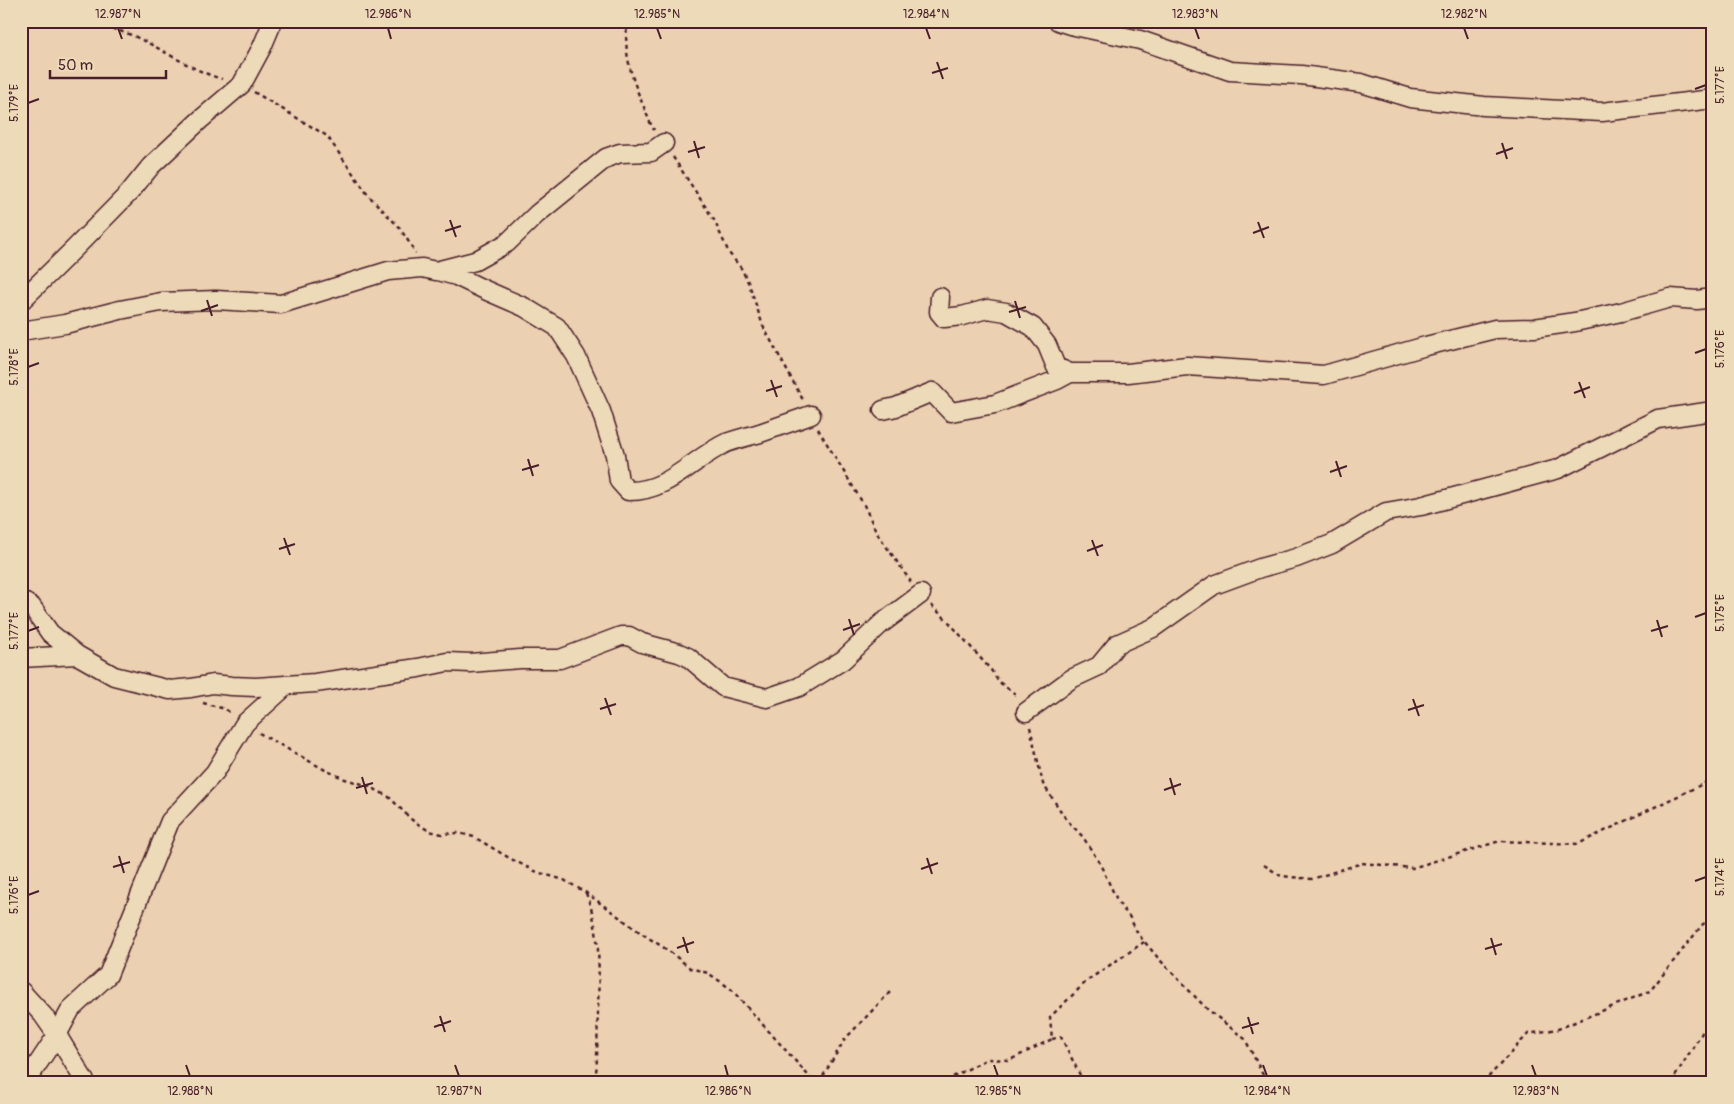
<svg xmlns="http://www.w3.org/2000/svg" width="1734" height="1104" font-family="Pangolin,sans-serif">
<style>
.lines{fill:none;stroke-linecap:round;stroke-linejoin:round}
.minor-casing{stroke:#4a1f2b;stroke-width:21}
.path{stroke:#4a1f2b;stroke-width:2.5;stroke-dasharray:4 4;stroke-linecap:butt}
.minor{stroke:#eddab8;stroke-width:18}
.ticks{fill:none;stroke:#4a1f2b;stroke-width:2}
.neatline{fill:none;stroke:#4a1f2b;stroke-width:2}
.ticks-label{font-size:12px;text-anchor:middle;fill:#4a1f2b}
</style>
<rect width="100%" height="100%" fill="#ebd1b1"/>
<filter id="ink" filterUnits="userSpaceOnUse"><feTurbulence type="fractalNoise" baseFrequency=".02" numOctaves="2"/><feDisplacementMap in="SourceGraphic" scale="10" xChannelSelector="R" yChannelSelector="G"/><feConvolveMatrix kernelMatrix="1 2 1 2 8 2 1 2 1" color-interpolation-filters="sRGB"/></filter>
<g filter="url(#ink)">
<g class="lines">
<defs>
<path id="minor" d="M1058 21 1070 25 1140 40 1230 71 1301 75 1361 83 1410 98 1484 106 1602 112 1713 99
M438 271 456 276 485 290 524 307 557 327 576 356 601 411 615 455 619 481 628 491C668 492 692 459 726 443 737 439 749 436 760 433 777 427 794 421 811 415
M940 297 939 312 944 318 962 316 987 309 1006 312 1033 327 1047 345 1056 367 1070 373
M21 301 75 248 129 193 151 166 200 120 242 84 262 47 273 21
M21 331 65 324 120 310 161 302 216 300 281 304 388 271 422 268 436 271 475 261 507 243 537 214 606 158 620 153 651 152 664 143
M883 410 896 407 932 392 951 412 995 404 1057 380 1070 373H1128L1187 366 1324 375 1426 346 1495 329 1534 328 1575 322 1621 312 1670 298 1697 300 1713 298
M21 600 32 607 50 633 77 655 114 676 170 690 191 688 213 684 232 686 256 687 315 683 418 668 447 662 470 663 520 659H560L621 636H629L642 643 679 653 688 657 723 687 767 698 799 687 843 660 881 624 921 594
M21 658 77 655
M1026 712 1071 679 1099 666 1117 644 1153 628 1214 585 1260 568 1296 558 1332 544 1386 512 1421 506 1558 469 1658 419 1713 411
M21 991 43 1015 57 1035 25 1083
M86 1083 57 1035 71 1009 108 975 170 821 215 772 245 723 287 685"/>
</defs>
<use href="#minor" class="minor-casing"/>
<path class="path" d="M98 21C109 30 125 31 138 38 166 51 191 70 222 79
M628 21C622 50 632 79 643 105 647 114 649 122 654 130
M254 92 327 136 368 195 399 227 416 253
M673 157 714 220 729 253 741 268 749 284 763 326 803 400
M818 429 864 505 877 533 911 582
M931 605 948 621 991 670 999 682 1014 693 1017 698
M203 703 225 709 232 714
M1030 727 1043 784 1066 819 1083 837 1099 862 1119 904 1129 916 1138 934 1159 959 1206 1008 1245 1039 1267 1083
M259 733 327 771 345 779 369 786 389 797 412 820 429 831 442 834 459 833 474 837 511 859 537 872 564 880 585 892 641 933 669 951 690 968 708 973 731 989 815 1083
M1264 865 1281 876 1312 879 1362 863 1412 868 1500 841 1578 844 1713 779
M586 893C601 932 599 969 598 1010 597 1034 598 1059 595 1083
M1052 1039 1061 1037 1084 1083
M819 1083 845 1039 892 990
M938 1083 949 1079 987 1059 1010 1060 1052 1039 1050 1017 1088 980 1144 942
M1483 1083 1528 1034 1558 1029 1650 991 1703 924 1713 919
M1671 1083 1713 1015"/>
<use href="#minor" class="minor"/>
</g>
</g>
<path class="ticks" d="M118 28 122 39M388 28 391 39M657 28 661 39M926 28 930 39M1195 28 1199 39M1464 28 1468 39M937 62 943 79M932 73 948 68M1695 89 1706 85M28 103 39 99M694 141 699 158M1502 143 1507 159M688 152 705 147M1496 154 1513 148M450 220 456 237M1258 222 1264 238M445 231 461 226M1253 233 1269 227M207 300 212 316M1015 301 1020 318M201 311 218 305M1009 312 1026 307M1695 353 1706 349M28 367 39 363M771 380 777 397M1579 382 1585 398M766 391 782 386M1574 393 1590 387M528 459 533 476M1336 461 1341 477M522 470 539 465M1330 472 1347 466M284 538 290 555M1092 540 1098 556M279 549 295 544M1087 551 1103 545M1695 617 1706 613M849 619 854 635M1657 620 1662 637M843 630 860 624M28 631 39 627M1651 631 1668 626M605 698 611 715M1413 699 1419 716M600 709 616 704M1408 710 1424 705M362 777 367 794M1170 778 1175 795M356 788 373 783M1164 790 1181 784M119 856 124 873M927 858 932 874M113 867 130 862M921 869 938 863M1695 881 1706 877M28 895 39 891M683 937 688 953M1491 938 1496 955M677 948 694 942M1485 949 1502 944M440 1016 445 1032M1248 1017 1253 1034M434 1027 451 1021M1242 1028 1259 1023M186 1065 190 1076M455 1065 459 1076M725 1065 728 1076M994 1065 998 1076M1263 1065 1267 1076M1532 1065 1536 1076"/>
<rect width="1734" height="1104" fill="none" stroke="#eddab8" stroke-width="55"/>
<path d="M50 70v8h116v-8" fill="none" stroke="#4a1f2b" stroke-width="2.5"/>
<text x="58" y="70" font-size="15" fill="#4a1f2b" stroke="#eddab8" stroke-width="4" paint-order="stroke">50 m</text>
<rect x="28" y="28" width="1678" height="1048" class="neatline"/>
<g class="ticks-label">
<text x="118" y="18">12.987°N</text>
<text x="388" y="18">12.986°N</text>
<text x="657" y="18">12.985°N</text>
<text x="926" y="18">12.984°N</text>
<text x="1195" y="18">12.983°N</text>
<text x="1464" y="18">12.982°N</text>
<text transform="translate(1720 85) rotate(-90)" y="4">5.177°E</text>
<text transform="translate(14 103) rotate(-90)" y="4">5.179°E</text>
<text transform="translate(1720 349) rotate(-90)" y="4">5.176°E</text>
<text transform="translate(14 367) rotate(-90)" y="4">5.178°E</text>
<text transform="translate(1720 613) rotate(-90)" y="4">5.175°E</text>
<text transform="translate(14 631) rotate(-90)" y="4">5.177°E</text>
<text transform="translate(1720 877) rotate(-90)" y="4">5.174°E</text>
<text transform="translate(14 895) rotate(-90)" y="4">5.176°E</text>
<text x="190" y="1095">12.988°N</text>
<text x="459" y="1095">12.987°N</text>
<text x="728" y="1095">12.986°N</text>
<text x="998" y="1095">12.985°N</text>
<text x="1267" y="1095">12.984°N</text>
<text x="1536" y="1095">12.983°N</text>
</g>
</svg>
